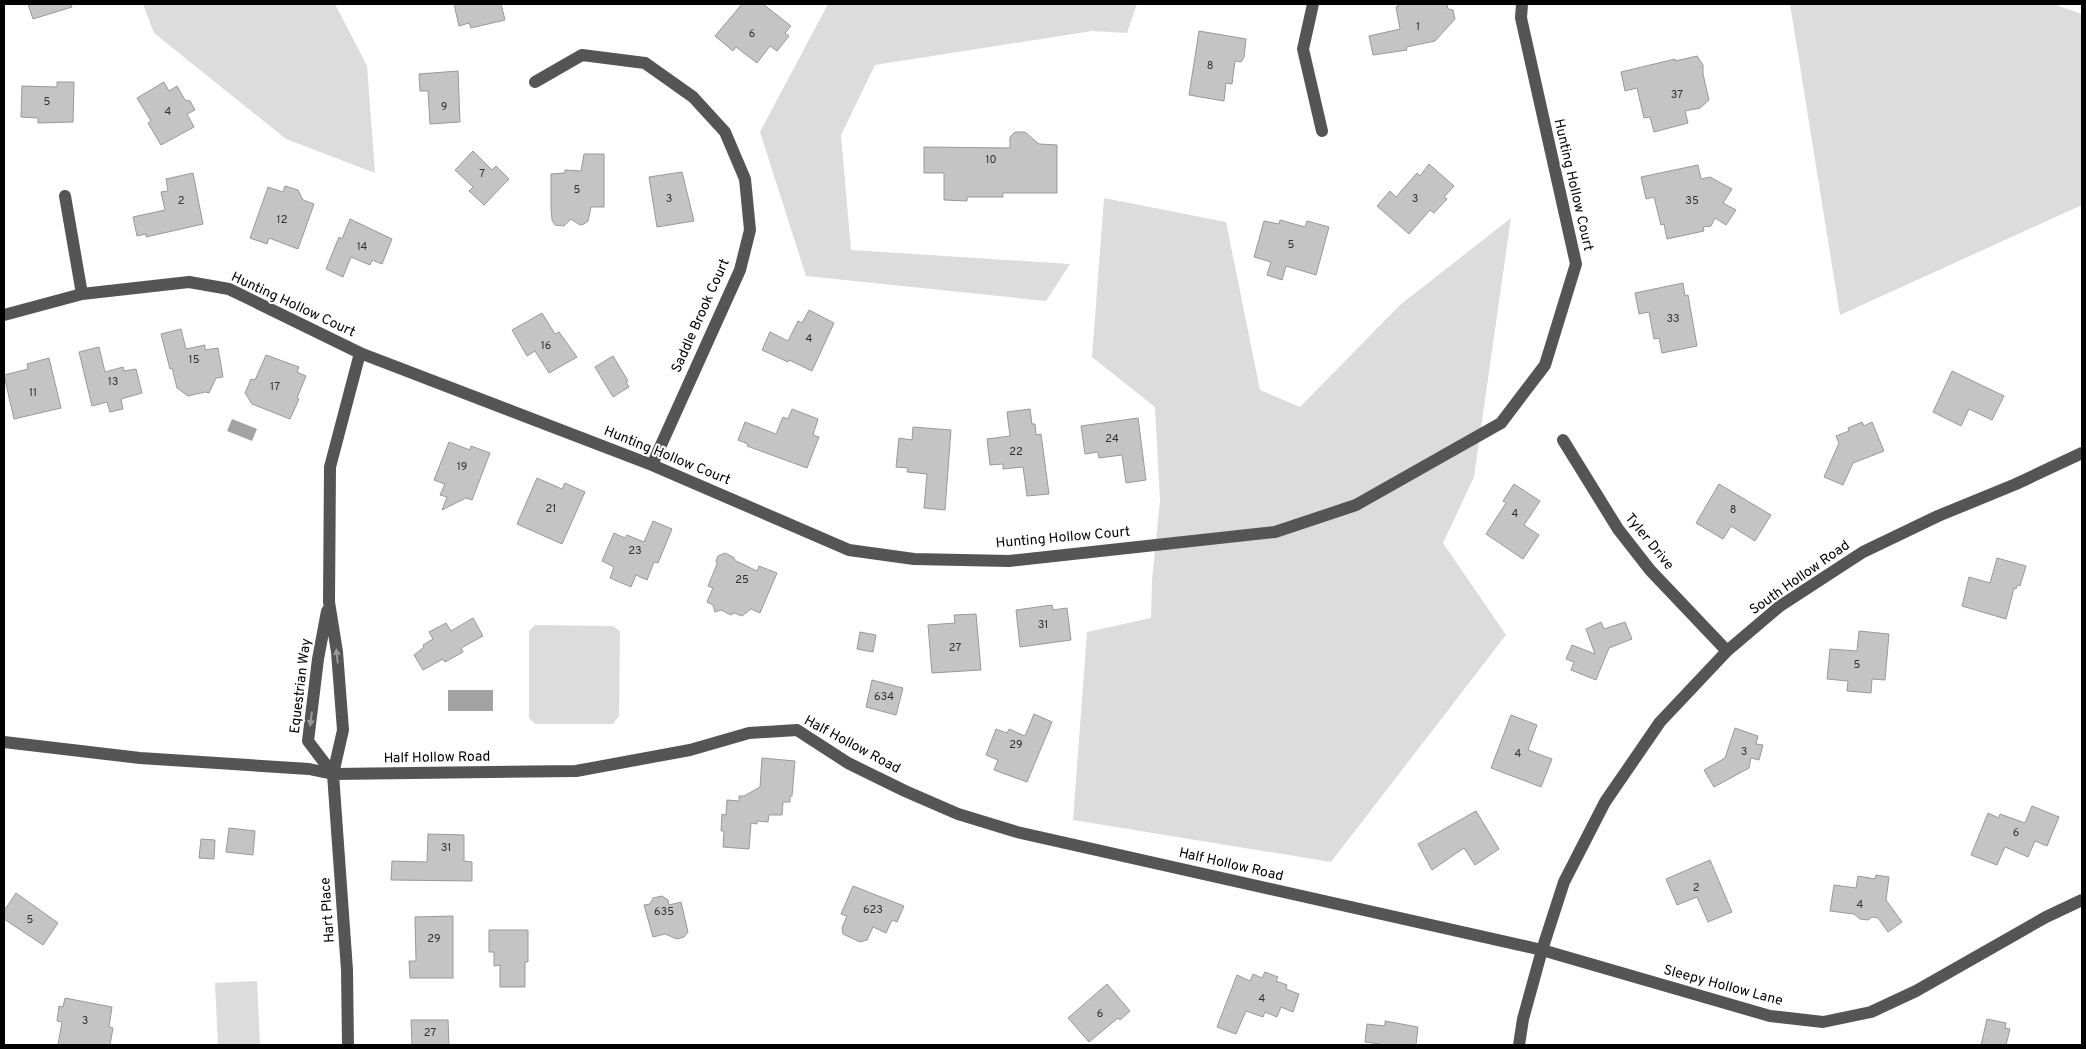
<svg xmlns="http://www.w3.org/2000/svg" width="2086" height="1049" font-family="Overpass,sans-serif">
<style>
.green{fill:#dcdcdc}
.water{fill:#a3a3a3}
.building{fill:#c4c4c4;stroke:#999}
.lines{fill:none;stroke-linecap:round;stroke-linejoin:round}
.minor{stroke:#555;stroke-width:12}
.oneway{fill:#999}
.labels{text-anchor:middle;dominant-baseline:central;stroke-width:4;stroke-linejoin:round;paint-order:stroke}
.number-label{font-size:11px;fill:#313131}
.street-label{font-size:14px;fill:#000;stroke:#fff}
</style>
<rect width="100%" height="100%" fill="#fff"/>
<path class="green" d="M143 4H335L367 66 375 173 286 139 154 33Z
M828 4H1137L1127 33 1092 31 875 65 841 135 851 250 1070 264 1046 301 806 276 760 132Z
M1790 4H2053L2082 14V205L1840 315Z
M1104 198 1226 222 1260 390 1300 407 1400 305 1511 218 1474 477 1443 543 1506 635 1331 862 1073 820 1087 632 1151 618 1152 579 1160 501 1155 407 1092 357Z
M535 625 613 626 620 631 619 716 613 724H535L529 718V631Z
M257 981 260 1045H218L215 983Z"/>
<path class="water" d="M232 419 257 429 252 441 227 431Z
M448 690H493V711H448Z"/>
<path class="building" d="M28 4H71L72 7 33 19Z
M454 4H501L505 20 471 28 469 23 459 26Z
M742 4H763L791 26 785 33 789 36 777 51 770 46 757 63 736 47 733 51 715 36Z
M1397 4H1447L1448 9 1453 10 1455 19 1435 41 1406 47 1407 50 1373 55 1369 36 1400 29 1396 7H1398Z
M1199 31 1246 39 1244 57 1241 62 1235 61 1232 84 1226 83 1224 101 1189 95Z
M1697 56 1703 65V74L1709 100 1700 108 1685 111 1688 123 1654 132 1650 117 1644 118 1637 88 1625 91 1621 72 1675 59V61Z
M458 71 460 122 430 124 428 91H420L419 74Z
M57 82H74L73 122 38 123V118L21 117 22 86 57 87Z
M164 82 169 91 177 86 185 100 190 101 195 110 187 114 194 127 161 145 148 123 151 121 137 98Z
M1015 132H1025L1039 144 1057 145V193H1003V197H967V201L944 200V173H924V147L1010 148V137Z
M473 151 492 170 496 166 509 179 484 205 469 191 473 187 455 170Z
M584 154H604V207H591L588 221 584 224 580 225 571 219 564 226 555 225 552 220 551 207V174L565 173V170L581 171Z
M1429 164 1454 186 1444 197 1447 199 1434 213 1430 210 1409 234 1377 206 1390 191 1396 197 1417 173 1420 176Z
M1698 165 1701 179 1710 177 1732 189 1723 203 1736 210 1726 225 1715 218 1711 226 1703 227 1704 231 1667 239 1664 224 1661 225 1654 197 1646 199 1641 177Z
M682 172 694 221 657 227 649 177Z
M193 173 203 224 146 237V234L137 236 133 217 165 210 161 192 168 191 166 179Z
M285 186 298 190 303 200 314 204 298 249 269 238 267 244 250 238 268 187 283 192Z
M350 219 392 239 382 264 372 260 370 265 351 257 343 277 326 269 339 237 342 239Z
M1280 220 1305 227 1307 221 1329 227 1316 275 1286 266 1282 280 1267 275 1271 262 1254 257 1264 221 1279 224Z
M1683 283 1685 296 1688 295 1697 346 1662 353 1659 338 1654 339 1649 312 1639 314 1635 293Z
M809 310 834 323 812 371 789 360 788 362 762 350 770 332 788 341 798 321 802 323Z
M542 313 555 334 559 332 577 357 549 373 535 351 527 356 512 330Z
M181 329 186 349 205 345V350L218 348 223 377 216 378 209 393 205 392 188 396 177 388 172 368 170 369 161 334Z
M99 347 105 372 123 367 124 371 136 369 142 393 121 399 123 409 110 412 107 402 92 406 79 352Z
M266 355 299 367 297 372 306 376 297 398 299 399 290 419 252 404 245 393 251 379 255 380Z
M613 356 628 381 626 382 629 387 613 397 595 367Z
M49 358 61 408 14 419 4 375 28 369 27 364Z
M1952 371 2004 396 1992 420 1969 409 1961 426 1933 412Z
M792 409 818 419 813 435 819 437 807 468 747 446 748 444 738 440 745 422 776 434 783 417 788 419Z
M1030 409 1032 424H1035L1036 435 1041 434 1049 494 1027 496 1023 467 1003 469V464L990 465 987 439 1010 436 1007 412Z
M1138 418 1146 480 1126 483 1122 455 1099 458 1098 452 1085 454 1081 426Z
M1862 422 1864 426 1872 422 1884 451 1853 463 1843 485 1824 477 1839 443 1836 436 1849 431 1848 428Z
M913 427 951 430 945 510 924 508 927 474 907 472 908 468 896 467 899 438 912 440Z
M449 442 470 450 471 446 490 453 472 500 466 498 442 510 447 497 440 495 445 484 434 480Z
M537 478 562 489 565 483 585 492 562 544 517 524Z
M1514 484 1540 501 1524 525 1539 535 1523 559 1486 534 1506 503 1503 501Z
M1719 484 1771 515 1755 541 1731 526 1723 539 1696 523Z
M653 521 672 529 658 563 654 562 647 580 636 575 631 587 610 578 614 567 602 561 614 533 625 538 627 535 644 542Z
M725 553 733 557 736 561 757 571 759 566 777 573 760 613 751 609 742 616 734 613 731 615 721 610 715 612 713 605 707 602 713 588 708 586 717 564 716 561 718 556Z
M1997 558 2026 566 2020 586 2017 585 2016 589 2014 588 2006 619 1962 606 1969 577 1990 583Z
M1052 605 1053 610 1067 608 1071 640 1020 647 1016 610Z
M976 614 981 670 932 673 928 625 955 623 954 615Z
M473 618 483 636 461 648 463 652 445 662 443 659 423 670 414 655 424 647 423 645 433 639 429 632 446 623 451 631Z
M1601 622 1604 629 1625 622 1632 639 1609 648 1596 680 1571 670 1574 662 1566 659 1572 645 1595 654 1586 629Z
M1859 631 1889 634 1885 680 1872 679 1871 693 1847 691 1848 681 1827 679 1830 649 1857 651Z
M860 632 876 635 873 652 857 649Z
M872 680 903 688 896 715 866 707Z
M1034 714 1052 722 1027 782 994 770 998 760 986 755 996 729 1007 733 1009 729 1025 736Z
M1511 715 1537 725 1528 750 1552 759 1541 787 1491 768Z
M1735 728 1758 736 1756 744 1763 745 1759 760 1751 758 1749 768 1714 787 1704 770 1725 758Z
M762 758 795 761 792 796H790V802H783L782 815H769L768 822 757 821V824L751 823 749 849 723 847 724 831H721L722 814 726 815 727 800 739 801V796H744L760 787Z
M2032 806 2059 817 2047 846 2035 841 2028 857 2005 847 1997 865 1971 855 1988 813 1999 818 2000 814 2025 823Z
M1476 811 1499 849 1475 865 1464 848 1432 870 1418 844Z
M229 828 255 831 253 855 226 852Z
M428 834 464 835V861L472 862V881L391 880 392 861 427 862Z
M201 839 215 840 214 859 199 858Z
M1710 860 1732 912 1708 922 1697 897 1677 905 1666 879Z
M1876 875 1889 877 1886 900 1902 922 1888 932 1878 918 1872 917 1868 920 1860 919 1854 914 1830 911 1834 885 1856 888 1858 876 1875 879Z
M853 886 904 906 897 922 892 920 886 933 873 927 867 940 860 942 843 934 842 928 847 916 841 914Z
M16 893 58 923 43 945 4 919V911Z
M662 896 668 900 669 905 681 902 688 932 684 937 677 939 665 934 653 937 644 905 650 904 653 898Z
M453 916V978H410L409 961H416L415 917Z
M489 930H528V962H525V987H500V965L494 966V952H489Z
M1265 972 1278 977 1276 981 1287 985 1286 989 1299 994 1293 1012 1281 1007 1277 1017 1265 1012 1263 1017 1246 1011 1236 1034 1217 1027 1237 975 1250 981 1253 974 1262 978Z
M1107 984 1130 1011 1120 1020 1118 1018 1089 1042 1068 1018Z
M65 998 112 1007 109 1027 113 1028 110 1045H58L62 1022 57 1021 59 1006 63 1007Z
M1987 1019 2006 1023 2005 1028 2010 1029 2006 1045H1981Z
M411 1020H448L449 1045H412Z
M1385 1021 1418 1027 1416 1045H1380V1044L1365 1042 1367 1024 1385 1026Z"/>
<g class="lines">
<path class="minor" d="M1313 4 1303 49 1322 131
M535 82 582 55 645 63 693 97 725 132 745 179 750 230 740 270 652 465
M65 196 82 294
M4 315 82 294 189 282 229 289 360 353 652 465 849 550 914 559 1009 561 1275 532 1356 505 1501 423 1545 365 1576 264 1521 18 1522 4
M1563 440 1618 529 1650 570 1727 651
M327 611 318 659 308 741 333 774
M4 742 140 758 309 769 333 774 576 771 690 750 749 733 797 730 848 763 905 791 958 814 1017 832 1542 950 1770 1016 1823 1022 1871 1012 1916 991 2046 917 2082 900
M348 1045 347 970 333 774 343 730 337 652 329 602 330 467 360 353
M1519 1045 1523 1019 1542 950 1564 882 1605 802 1660 722 1727 651 1780 606 1863 552 1938 516 2016 484 2082 453"/>
</g>
<defs><path id="oneway-solid" d="M-6-.8H1V-3.2L6.5 0L1 3.2V.8H-6Z" transform="scale(1.25)"/></defs>
<g class="oneway">
<use href="#oneway-solid" transform="translate(337 656) rotate(-96)"/>
<use href="#oneway-solid" transform="translate(311 719) rotate(97)"/>
</g>
<g class="labels">
<g class="number-label">
<text x="1418" y="27">1</text>
<text x="752" y="34">6</text>
<text x="1210" y="66">8</text>
<text x="1677" y="95">37</text>
<text x="47" y="102">5</text>
<text x="444" y="107">9</text>
<text x="168" y="112">4</text>
<text x="991" y="160">10</text>
<text x="482" y="174">7</text>
<text x="577" y="190">5</text>
<text x="669" y="199">3</text>
<text x="1415" y="199">3</text>
<text x="181" y="201">2</text>
<text x="1692" y="201">35</text>
<text x="282" y="220">12</text>
<text x="1291" y="245">5</text>
<text x="362" y="247">14</text>
<text x="1673" y="319">33</text>
<text x="809" y="339">4</text>
<text x="546" y="346">16</text>
<text x="194" y="360">15</text>
<text x="113" y="382">13</text>
<text x="275" y="387">17</text>
<text x="33" y="393">11</text>
<text x="1112" y="439">24</text>
<text x="1016" y="452">22</text>
<text x="462" y="467">19</text>
<text x="551" y="509">21</text>
<text x="1733" y="510">8</text>
<text x="1515" y="514">4</text>
<text x="635" y="551">23</text>
<text x="742" y="580">25</text>
<text x="1043" y="625">31</text>
<text x="955" y="648">27</text>
<text x="1857" y="665">5</text>
<text x="884" y="697">634</text>
<text x="1016" y="745">29</text>
<text x="1744" y="752">3</text>
<text x="1518" y="754">4</text>
<text x="2016" y="833">6</text>
<text x="446" y="848">31</text>
<text x="1696" y="888">2</text>
<text x="1860" y="905">4</text>
<text x="873" y="910">623</text>
<text x="664" y="912">635</text>
<text x="30" y="920">5</text>
<text x="434" y="939">29</text>
<text x="1262" y="999">4</text>
<text x="1100" y="1014">6</text>
<text x="85" y="1021">3</text>
<text x="430" y="1033">27</text>
</g>
<g class="street-label">
<text transform="translate(1573 185) rotate(77)">Hunting Hollow Court</text>
<text transform="translate(293 305) rotate(25)">Hunting Hollow Court</text>
<text transform="translate(701 316) rotate(-66)">Saddle Brook Court</text>
<text transform="translate(667 456) rotate(22)">Hunting Hollow Court</text>
<text transform="translate(1063 538) rotate(-5)">Hunting Hollow Court</text>
<text transform="translate(1649 542) rotate(51)">Tyler Drive</text>
<text transform="translate(1800 578) rotate(-35)">South Hollow Road</text>
<text transform="translate(301 686) rotate(-83)">Equestrian Way</text>
<text transform="translate(852 745) rotate(28)">Half Hollow Road</text>
<text transform="translate(437 758) rotate(-1)">Half Hollow Road</text>
<text transform="translate(1231 865) rotate(13)">Half Hollow Road</text>
<text transform="translate(328 910) rotate(-94)">Hart Place</text>
<text transform="translate(1723 986) rotate(15)">Sleepy Hollow Lane</text>
</g>
</g>
<rect width="2086" height="1049" fill="none" stroke="#000000" stroke-width="10"/>
</svg>
